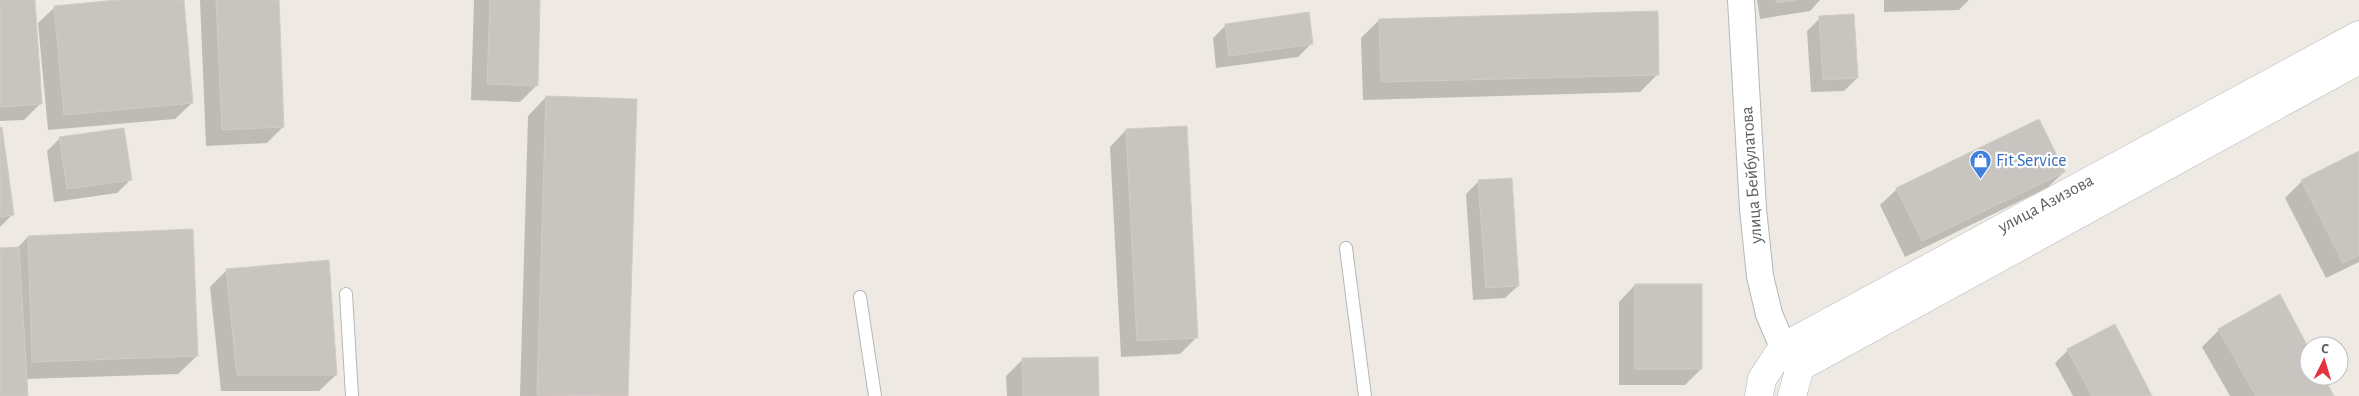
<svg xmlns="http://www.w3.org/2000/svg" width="2359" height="396" font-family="'Alegreya Sans',sans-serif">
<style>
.shadow{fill:#0003}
.building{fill:#c8c5c1;stroke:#d2cbc2}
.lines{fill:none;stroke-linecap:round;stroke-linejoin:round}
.lane-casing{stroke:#b4b7ba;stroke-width:14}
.street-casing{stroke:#b4b7ba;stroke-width:28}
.secondary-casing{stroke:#b2b7bb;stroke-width:29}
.lane{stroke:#fff;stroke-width:12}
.street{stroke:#fff;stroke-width:26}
.secondary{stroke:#fff;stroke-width:28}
.labels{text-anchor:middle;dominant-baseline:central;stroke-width:4.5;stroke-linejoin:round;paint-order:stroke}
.shop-label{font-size:18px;fill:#366cbe;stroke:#fff;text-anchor:start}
.street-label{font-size:18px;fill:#5b6064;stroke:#fff}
</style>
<rect width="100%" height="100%" fill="#eeeae3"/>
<path class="shadow" d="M0 0H34L41 103 24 120 0 121Z
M131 0H183L192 103 175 119 48 130 38 23 55 7Z
M200 0H278L283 127 267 143 206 146Z
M474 0H539L536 86 520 102 471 100Z
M1757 0H1820L1810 11 1760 19Z
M1884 0H1969L1959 10 1884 12Z
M1820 18 1857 78 1844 91 1811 92 1807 31Z
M1379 20 1658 74 1640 92 1363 100 1361 38Z
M1226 25 1311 44 1298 57 1216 68 1213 38Z
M546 97 635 100 627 396H520L528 116Z
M0 129 13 214 0 227Z
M1126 130 1196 338 1180 354 1121 357 1110 147Z
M60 138 130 180 117 193 54 202 47 151Z
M2359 153V262L2326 278 2285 198 2302 181Z
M2064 172 2047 188 1905 257 1880 205 1897 189Z
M1479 181 1518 286 1505 298 1473 300 1466 194Z
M28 237 197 356 178 374 26 379 27 396H0V249L17 248Z
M227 270 336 375 319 391H221L210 287Z
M1635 285 1701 369 1685 385H1619V302Z
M2280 296 2309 351V376H2322L2333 396H2230L2202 347 2219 330Z
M2068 350 2151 396H2073L2055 363Z
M1023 359 1097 396H1007L1006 376Z"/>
<path class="building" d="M0 0H35L42 104 0 107Z
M117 0H184L193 103 64 115 54 6Z
M216 0H279L284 127 222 130Z
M490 0H540L538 86 487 84Z
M1776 0H1795L1776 3Z
M1658 11 1659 75 1381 82 1379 19Z
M1309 12 1313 44 1229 56 1225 24Z
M1854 14 1858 78 1823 80 1819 16Z
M546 96 637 99 628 396 537 395Z
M2039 119 2065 172 1922 241 1896 188Z
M1187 126 1198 338 1137 341 1126 129Z
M2 127 14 215 0 217V128Z
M124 128 132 180 67 189 59 137Z
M2359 151V255L2343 263 2301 180Z
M1512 178 1519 286 1486 288 1478 180Z
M193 229 198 356 32 362 28 236Z
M19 247 28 396H0V248Z
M329 260 337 375H237L226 269Z
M1635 284H1702V369H1635Z
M2280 294 2309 349V376H2323L2334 396H2256L2218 329Z
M2115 324 2152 396H2092L2067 349Z
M1098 357 1099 396H1023L1022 358Z"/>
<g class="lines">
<defs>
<path id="lane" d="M1346 248 1365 396
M346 294 352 396
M860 297 875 396"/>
<path id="street" d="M1741 0 1753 209 1760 276 1769 314 1783 347"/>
<path id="secondary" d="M1759 396 1762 379 1783 347 2359 35
M1792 396 1800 367 2359 60"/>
</defs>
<use href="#lane" class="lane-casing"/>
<use href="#street" class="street-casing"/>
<use href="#secondary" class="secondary-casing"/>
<use href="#lane" class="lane"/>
<use href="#street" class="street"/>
<use href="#secondary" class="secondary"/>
</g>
<defs>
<symbol id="shop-pin" viewBox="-11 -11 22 30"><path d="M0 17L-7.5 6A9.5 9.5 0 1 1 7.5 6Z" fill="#3f7fe0" stroke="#fff"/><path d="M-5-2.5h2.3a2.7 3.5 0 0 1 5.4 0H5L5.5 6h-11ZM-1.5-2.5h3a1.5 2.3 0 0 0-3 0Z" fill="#fff"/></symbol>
</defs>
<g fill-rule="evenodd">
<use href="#shop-pin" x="1968" y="148" width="25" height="34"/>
</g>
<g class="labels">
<g class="shop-label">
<text x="1996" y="161">Fit Service</text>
</g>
<g class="street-label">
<text transform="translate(1752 175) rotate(-94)">улица Бейбулатова</text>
<text transform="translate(2046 204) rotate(-28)">улица Азизова</text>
</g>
</g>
<g transform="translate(2324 361) rotate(5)"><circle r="24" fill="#ffffff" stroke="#bdbfc1"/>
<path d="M0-4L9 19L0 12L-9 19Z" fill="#e4333c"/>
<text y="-8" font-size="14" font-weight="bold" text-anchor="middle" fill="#5b6064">С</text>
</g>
</svg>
